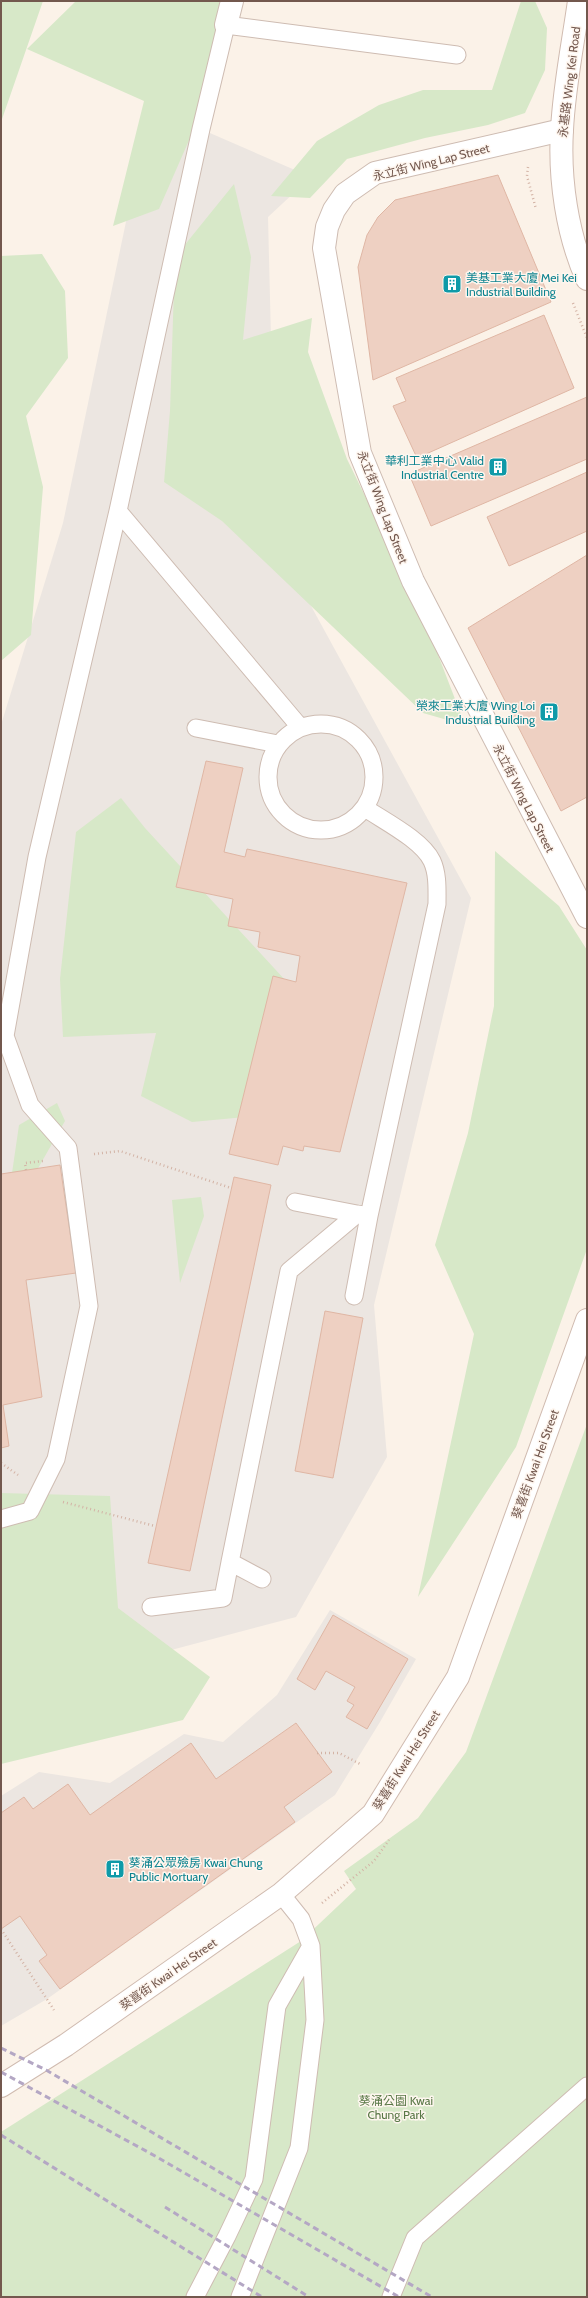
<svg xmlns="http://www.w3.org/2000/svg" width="588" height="2298" font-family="Cabin,'Noto Sans TC',sans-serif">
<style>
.industrial{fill:#ece6e1}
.green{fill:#d7e8c8}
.building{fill:#eed0c2;stroke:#dfb6a4}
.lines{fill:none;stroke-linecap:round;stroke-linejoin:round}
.lane-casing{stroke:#cebcb2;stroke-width:19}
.street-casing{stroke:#cebcb2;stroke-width:24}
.secondary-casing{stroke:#d0bbb0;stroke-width:24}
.path{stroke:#d3b3a5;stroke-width:2.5;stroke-dasharray:1 3;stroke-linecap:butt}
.lane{stroke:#fff;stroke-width:17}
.street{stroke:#fff;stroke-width:22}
.secondary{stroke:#fff;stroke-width:22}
.rail{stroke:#b4a7c4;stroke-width:3;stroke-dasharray:6 4;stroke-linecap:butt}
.labels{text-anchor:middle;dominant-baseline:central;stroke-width:3;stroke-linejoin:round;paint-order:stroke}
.street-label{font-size:12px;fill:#73584e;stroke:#fef6ef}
.culture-label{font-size:12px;fill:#0d838f;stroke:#fef6ef;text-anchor:start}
.park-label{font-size:12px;fill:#597847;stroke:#fef6ef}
</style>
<rect width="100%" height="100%" fill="#fbf2e8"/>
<path class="industrial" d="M150 107 311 177 268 217 276 542 471 898 374 1305 387 1457 296 1617 111 1666 1 1650V725L63 523Z
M330 1610 416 1659 380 1722 335 1795 47 1999 1 2026V1796L39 1772 110 1783 184 1734 223 1742 277 1695Z"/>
<path class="green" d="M1 1H43L1 122Z
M76 1H226L224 60 159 209 113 226 144 101 27 49Z
M521 1H535L547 28 545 70 525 113 488 125 425 138 347 159 310 198 271 196 317 141 379 105 423 90H492Z
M234 184 251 257 243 340 312 318 308 352 347 459 422 613 465 725 423 713 222 521 164 482 170 411 175 257Z
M42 254 65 291 68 358 26 416 43 487 31 635 1 661V256Z
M121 798 145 828 320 1018 288 1113 192 1122 141 1096 156 1033 63 1037 60 979 76 832Z
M495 851 559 906 587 950V1249L516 1447 418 1597 474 1334 435 1245 468 1133 494 1006Z
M57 1103 65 1121 4 1228 19 1125Z
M201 1197 204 1216 180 1283 172 1200Z
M587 1424V2297H1V2132L301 1941 356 1889 344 1871 418 1818 466 1752Z
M1 1493 110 1496 118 1608 210 1677 183 1720 1 1764Z"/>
<path class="building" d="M498 175 551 302 373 380 358 267 367 235 378 217 395 200Z
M544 315 574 388 417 458 393 406 406 401 396 378Z
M587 397V459L431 526 409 474Z
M587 472V531L509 566 487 517Z
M587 555V797L561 811 468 628Z
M206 761 243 768 224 852 245 857 247 849 407 883 340 1152 304 1146 303 1151 283 1146 278 1165 229 1154 273 976 296 982 300 956 258 947 260 932 228 926 233 899 176 887Z
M60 1165 76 1273 26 1280 42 1397 3 1405 9 1446 1 1448V1174Z
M234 1177 271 1185 190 1571 148 1563Z
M325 1311 363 1318 333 1478 295 1471Z
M333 1615 408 1659 367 1729 346 1717 354 1705 347 1701 355 1687 326 1671 315 1690 297 1679Z
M296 1723 332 1772 284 1807 295 1822 60 1989 39 1961 47 1955 20 1916 1 1929V1813L24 1797 33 1809 68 1784 90 1815 191 1743 216 1779Z"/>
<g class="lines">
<defs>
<path id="lane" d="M118 511 300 727
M268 777a53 53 0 1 1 106 0a53 53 0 1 1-106 0Z
M196 728 278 744
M5 1036 37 857 118 511 201 129 226 25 457 55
M1 1042 5 1036 30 1105 68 1148 89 1306 56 1459 30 1511 1 1519
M295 1202 357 1214
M354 1296 369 1216
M262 1579 230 1562 289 1271 357 1214 369 1216 437 904C437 890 438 874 432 861 422 840 384 821 365 808
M151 1607 223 1598 230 1562
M195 2297 227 2236 254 2179 277 2006 311 1946
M240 2297 299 2148 315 2020 311 1946 301 1919 281 1894
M391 2297 415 2238 587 2086"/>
<path id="street" d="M226 25 232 1
M562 130 375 173 345 194 334 210 327 227 324 248 360 453 413 581 587 917"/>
<path id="secondary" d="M579 1C573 44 564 87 562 130 559 179 567 234 587 279
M1 2086 66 2045 281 1894 373 1814 458 1677 587 1320"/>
</defs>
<use href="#lane" class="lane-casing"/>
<use href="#street" class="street-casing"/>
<use href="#secondary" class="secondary-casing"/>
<path class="path" d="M528 167 527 176 536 209
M573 303 587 338
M94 1154 120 1151 231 1188
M26 1170 25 1163 43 1161
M1 1463 18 1475
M63 1502 155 1526
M317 1753H339L362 1765
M322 1903 374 1861 389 1840
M1 1929 54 2010"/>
<use href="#lane" class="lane"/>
<use href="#street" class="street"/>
<use href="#secondary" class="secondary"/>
<path class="rail" d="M1 2048 46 2070 432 2297
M1 2072 157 2157 399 2297
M1 2135 262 2297
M165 2207 309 2297"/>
</g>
<defs>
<symbol id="building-square" viewBox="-11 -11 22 22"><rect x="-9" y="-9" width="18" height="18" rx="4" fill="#0f9aa8" stroke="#fef6ef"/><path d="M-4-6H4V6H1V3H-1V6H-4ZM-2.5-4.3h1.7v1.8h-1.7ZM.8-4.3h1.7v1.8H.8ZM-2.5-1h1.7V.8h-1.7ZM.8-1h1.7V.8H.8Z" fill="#fff"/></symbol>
</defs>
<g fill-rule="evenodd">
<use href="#building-square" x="441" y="273" width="22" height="22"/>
<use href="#building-square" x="487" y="456" width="22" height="22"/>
<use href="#building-square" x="538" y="701" width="22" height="22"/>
<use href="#building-square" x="104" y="1858" width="22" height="22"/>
</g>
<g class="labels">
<g class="street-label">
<text transform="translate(569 82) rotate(-83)">永基路 Wing Kei Road</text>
<text transform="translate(431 162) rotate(-14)">永立街 Wing Lap Street</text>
<text transform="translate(383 507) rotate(69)">永立街 Wing Lap Street</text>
<text transform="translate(524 798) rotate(63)">永立街 Wing Lap Street</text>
<text transform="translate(535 1464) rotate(-70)">葵喜街 Kwai Hei Street</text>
<text transform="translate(406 1760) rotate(-58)">葵喜街 Kwai Hei Street</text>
<text transform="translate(168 1974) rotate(-35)">葵喜街 Kwai Hei Street</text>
</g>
<g class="culture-label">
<text x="466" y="277">美基工業大廈 Mei Kei<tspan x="466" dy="14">Industrial Building</tspan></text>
<text x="484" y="460" text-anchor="end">華利工業中心 Valid<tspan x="484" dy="14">Industrial Centre</tspan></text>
<text x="535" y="705" text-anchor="end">榮來工業大廈 Wing Loi<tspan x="535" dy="14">Industrial Building</tspan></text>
<text x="129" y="1862">葵涌公眾殮房 Kwai Chung<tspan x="129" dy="14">Public Mortuary</tspan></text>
</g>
<g class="park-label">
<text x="396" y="2100">葵涌公園 Kwai<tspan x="396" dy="14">Chung Park</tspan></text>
</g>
</g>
<rect width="588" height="2298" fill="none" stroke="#73584e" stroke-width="4"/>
</svg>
